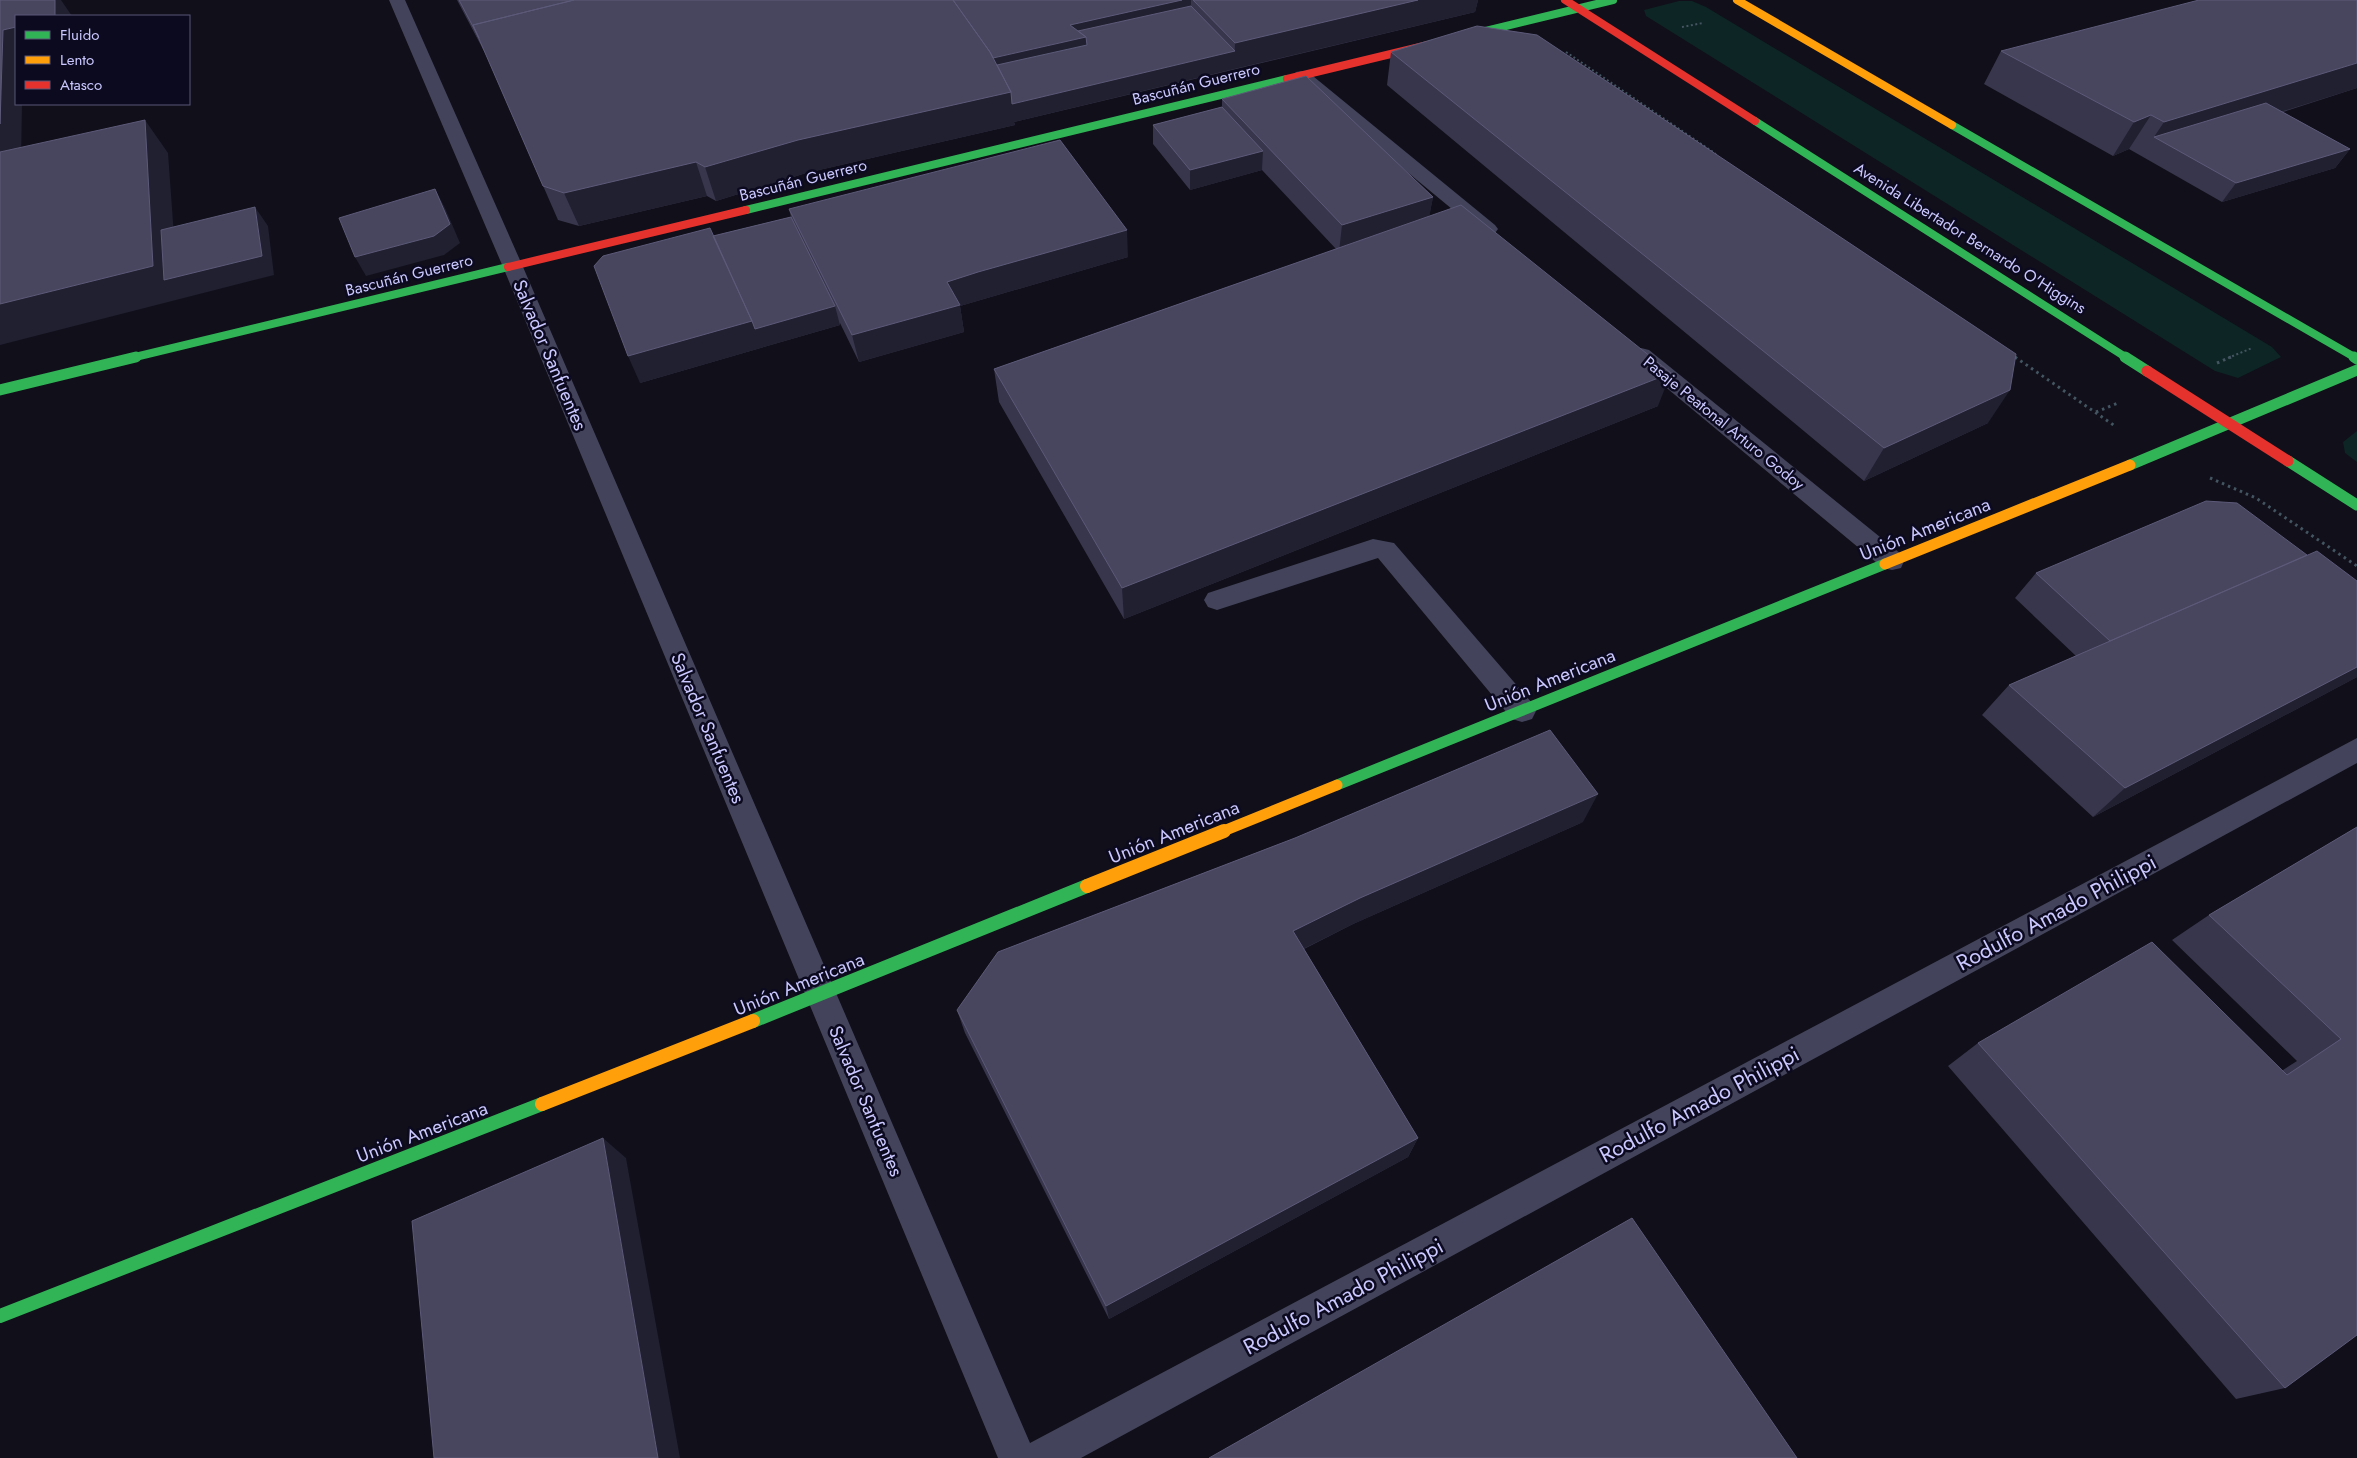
<svg xmlns="http://www.w3.org/2000/svg" width="2357" height="1458" font-family="Jost,sans-serif">
<style>
.green{fill:#0d2524}
.lines{fill:none;stroke-linecap:round;stroke-linejoin:round}
.path-far1{stroke:#435561;stroke-width:2;stroke-dasharray:2 2.5;stroke-linecap:butt}
.path{stroke:#435561;stroke-width:3;stroke-dasharray:2.5 4;stroke-linecap:butt}
.lane{fill:#43445b;fill-rule:evenodd}
.street{fill:#43445b;fill-rule:evenodd}
.fast-far2{stroke:#30b455;stroke-width:8}
.fast-far1{stroke:#30b455;stroke-width:11}
.fast{stroke:#30b455;stroke-width:14}
.slow-far2{stroke:#ff9f0a;stroke-width:8}
.slow-far1{stroke:#ff9f0a;stroke-width:11}
.slow{stroke:#ff9f0a;stroke-width:14}
.jam-far1{stroke:#e5322d;stroke-width:8}
.jam{stroke:#e5322d;stroke-width:11}
.wall{fill:#38364c}
.shaded-wall{fill:#212030}
.building{fill:#48465f;stroke:#5c5a78}
.labels{text-anchor:middle;dominant-baseline:central;stroke-width:5;stroke-linejoin:round;paint-order:stroke}
.far-street-label{font-size:16px;fill:#cac8ff;stroke:#0c0a1f}
.street-label{font-size:19px;fill:#cac8ff;stroke:#0c0a1f}
.near-street-label{font-size:22px;fill:#cac8ff;stroke:#0c0a1f}
</style>
<rect width="100%" height="100%" fill="#100f1a"/>
<path class="green" d="M1679 1H1692L1706 7 2272 347 2281 357 2238 378 2215 371 1646 16 1644 10Z
M2357 431V462L2345 453 2343 442Z"/>
<g class="lines">
<path class="path-far1" d="M1682 27 1703 23
M1566 52 1716 154
M2013 356 2016 358
M2228 358 2252 348"/>
<path class="path" d="M2015 357 2115 426
M2217 363 2231 357
M2096 412 2118 403
M2210 478 2256 498 2357 566"/>
<path class="lane" d="M1373 539 1394 543 1532 703 1536 711 1532 719 1522 722 1512 719 1378 558 1217 610 1208 607 1204 600 1208 593Z"/>
<path class="street" d="M389 0H405L523 267 1030 1443 2357 738V763L1081 1458H998L503 267Z
M1302 71 1308 72 1495 225 1498 229 1495 233 1488 235 1481 233 1296 80 1293 76 1296 72Z
M1641 348 1649 350 1901 554 1904 561 1901 568 1892 570 1883 568 1633 360 1630 355 1633 350Z"/>
<path class="fast-far2" d="M1428 45 1613 0
M1755 121 2127 358
M1952 125 2356 358
M746 210 1287 79
M131 358 508 267"/>
<path class="fast-far1" d="M2125 357 2147 371
M2354 357 2357 359
M0 390 136 357
M2288 461 2357 505
M2130 465 2357 370
M1337 785 1885 564"/>
<path class="fast" d="M753 1021 1087 886
M0 1316 542 1104"/>
<path class="slow-far2" d="M1737 0 1952 125"/>
<path class="slow-far1" d="M1885 564 2130 465
M1221 832 1337 785"/>
<path class="slow" d="M1087 886 1224 831
M542 1104 753 1021"/>
<path class="jam-far1" d="M1565 0 1755 121
M1287 79 1428 45
M508 267 746 210"/>
<path class="jam" d="M2147 371 2288 461"/>
</g>
<path class="wall" d="M457 0H1478L1475 12 1014 122 1015 125 806 173 716 201 707 196 579 226 558 220 486 55Z
M2001 51 2357 88 2283 112 2350 149 2335 168 2222 202 2129 149 2113 156 1984 84Z
M1391 52 1988 423 1864 481 1387 85Z
M1222 99 1433 197 1429 216 1658 406 1124 619 999 402 994 369 1336 249 1262 170 1190 190 1153 144V125L1222 107Z
M789 209 1128 257 960 306 964 332 859 362 840 323V325L640 383 713 236 791 217Z
M2307 555 2357 581V677L2093 817 1982 715 2009 685 2076 656 2015 598 2036 573Z
M1583 822 1353 924 1304 949 1418 1138 1408 1157 1109 1319 965 1033 957 1010Z
M2357 827V1335L2285 1388 2236 1399 1948 1066 1978 1043 2283 1070 2297 1061 2172 940 2209 915Z"/>
<path class="shaded-wall" d="M55 0H61L72 16H55Z
M1182 0H1191V24L1000 84 991 58 1070 25Z
M1418 0H1478L1475 12 1234 69 1235 43Z
M16 27V104H22L21 164 0 169V124L3 30Z
M1235 51 1234 69 1014 122 1015 125 806 173 716 201 705 167 798 140 1011 92Z
M2357 63V88L2171 146 2154 137 2164 122Z
M2151 115 2129 149 2113 156 2134 122Z
M145 120 168 153 177 277 255 207 268 226 274 275 0 345V304Z
M2350 149 2335 168 2222 202 2236 183Z
M1263 151 1262 170 1190 190V170Z
M696 162 707 196 579 226 564 193Z
M435 189 445 208 460 243 444 255 366 276 355 257Z
M1433 197 1428 224 1339 252 1342 225Z
M1127 230 1128 257 960 306 964 332 859 362 852 335 947 282 978 272Z
M835 306 840 325 640 383 628 356 752 321Z
M1671 373 1658 406 1124 619 1122 588Z
M2010 390 1988 423 1864 481 1884 448Z
M2357 667V677L2093 817 2125 788Z
M1598 794 1583 822 1353 924 1289 956 1293 931 1360 898Z
M603 1138 626 1158 680 1458H658Z
M1418 1138 1408 1157 1109 1319 1106 1306Z"/>
<path class="building" d="M0 0H55V16H16V27L3 30 0 124Z
M459 0H574L473 25 479 38Z
M574 0H953L990 52 1011 92 798 140 705 167 696 162 564 193 543 186 473 25Z
M953 0H1182L1070 25 1086 37 993 58 990 52Z
M1193 0H1418L1235 43Z
M2199 0H2357V63L2164 122 2151 115 2134 122 2001 51Z
M1191 6 1235 51 1012 104 1011 92 997 65 1087 45 1086 37 1078 31Z
M1477 26 1537 35 2016 354 2010 390 1884 448 1391 52Z
M1306 76 1433 197 1342 225 1222 99Z
M2266 103 2350 149 2236 183 2154 137Z
M1222 107 1263 151 1190 170 1153 125Z
M145 120 153 266 0 304V152Z
M1060 140 1127 230 978 272 947 282 960 305 852 335 789 209Z
M435 189 450 224 434 236 355 257 339 218Z
M1461 205 1671 373 1122 588 994 369Z
M255 207 262 256 164 280 161 230Z
M791 217 835 306 755 329 752 321 713 236Z
M710 228 752 321 628 356 594 266 603 256Z
M2206 501 2237 503 2307 555 2110 641 2036 573Z
M2317 551 2357 581V667L2125 788 2009 685Z
M1550 730 1598 794 1360 898 1293 931 1418 1138 1106 1306 957 1010 998 952 1295 838Z
M2357 827V1335L2285 1388 1978 1043 2152 942 2287 1075 2341 1039 2209 915Z
M603 1138 658 1458H434L412 1221Z
M1632 1218 1797 1458H1209Z"/>
<g class="labels">
<g class="far-street-label">
<text transform="translate(1196 84) rotate(-14)">Bascuñán Guerrero</text>
<text transform="translate(803 180) rotate(-14)">Bascuñán Guerrero</text>
<text transform="translate(1970 238) rotate(32)">Avenida Libertador Bernardo O'Higgins</text>
<text transform="translate(409 275) rotate(-14)">Bascuñán Guerrero</text>
<text transform="translate(1724 423) rotate(39)">Pasaje Peatonal Arturo Godoy</text>
</g>
<g class="street-label">
<text transform="translate(550 355) rotate(67)">Salvador Sanfuentes</text>
<text transform="translate(1925 529) rotate(-22)">Unión Americana</text>
<text transform="translate(1550 680) rotate(-22)">Unión Americana</text>
<text transform="translate(708 728) rotate(67)">Salvador Sanfuentes</text>
<text transform="translate(1174 832) rotate(-22)">Unión Americana</text>
<text transform="translate(799 984) rotate(-22)">Unión Americana</text>
<text transform="translate(866 1101) rotate(67)">Salvador Sanfuentes</text>
<text transform="translate(422 1132) rotate(-21)">Unión Americana</text>
</g>
<g class="near-street-label">
<text transform="translate(2056 912) rotate(-28)">Rodulfo Amado Philippi</text>
<text transform="translate(1699 1104) rotate(-28)">Rodulfo Amado Philippi</text>
<text transform="translate(1343 1296) rotate(-28)">Rodulfo Amado Philippi</text>
</g>
</g>
<rect x="15" y="15" width="175" height="90" fill="#0c0a1f" stroke="#585679"/>
<rect x="25" y="31" width="25" height="8" fill="#30b455" stroke="#585679"/>
<text x="60" y="40" font-size="15" fill="#cac8ff">Fluido</text>
<rect x="25" y="56" width="25" height="8" fill="#ff9f0a" stroke="#585679"/>
<text x="60" y="65" font-size="15" fill="#cac8ff">Lento</text>
<rect x="25" y="81" width="25" height="8" fill="#e5322d" stroke="#585679"/>
<text x="60" y="90" font-size="15" fill="#cac8ff">Atasco</text>
</svg>
